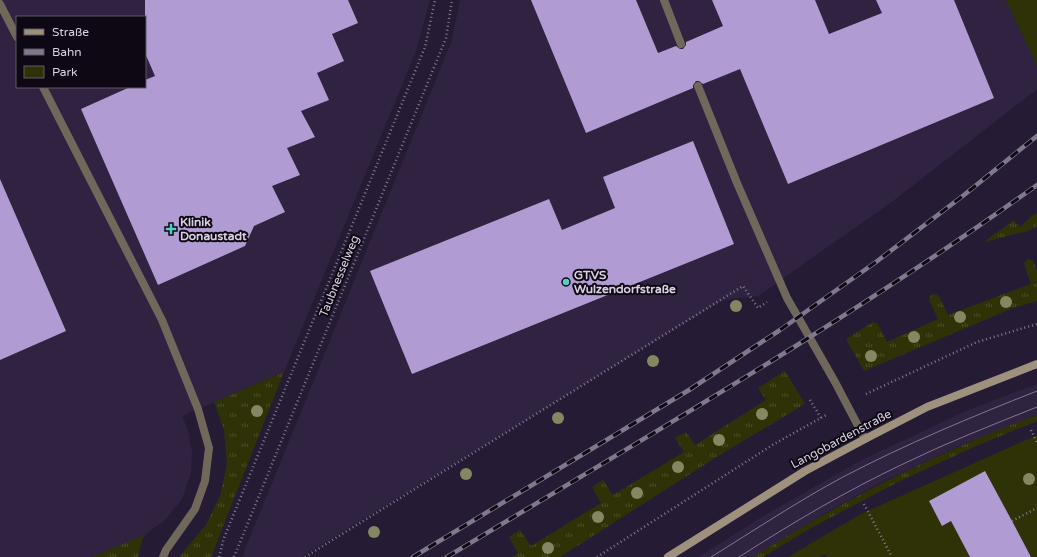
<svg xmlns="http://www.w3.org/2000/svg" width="1037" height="557" font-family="'Varela Round',sans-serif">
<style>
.built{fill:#302341;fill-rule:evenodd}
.grass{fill:url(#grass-tufts)}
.park{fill:#2e3206}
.building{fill:#b19bd3}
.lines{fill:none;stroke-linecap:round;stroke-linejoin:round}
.path{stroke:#857d92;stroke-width:2.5;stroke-dasharray:1 3;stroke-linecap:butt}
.lane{stroke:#71685c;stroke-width:8}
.secondary{stroke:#9e917d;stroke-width:8}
.tram{stroke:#80788d;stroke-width:1}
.rail-casing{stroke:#80788d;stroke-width:4.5}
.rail{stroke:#0d0813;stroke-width:3;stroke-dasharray:9;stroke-linecap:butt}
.tree{fill:#858762}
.poi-dot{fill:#55cec5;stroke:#0d0813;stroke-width:1.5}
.labels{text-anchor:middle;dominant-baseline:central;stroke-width:4;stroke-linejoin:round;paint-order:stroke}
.poi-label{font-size:12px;font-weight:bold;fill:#d8d2e3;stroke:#0d0813;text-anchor:start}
.street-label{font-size:12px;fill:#d8d2e3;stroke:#0d0813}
</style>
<defs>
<pattern id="grass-tufts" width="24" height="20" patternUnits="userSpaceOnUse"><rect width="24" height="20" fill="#2e3206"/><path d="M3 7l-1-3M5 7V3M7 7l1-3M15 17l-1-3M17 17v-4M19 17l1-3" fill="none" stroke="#4c4f2a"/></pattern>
</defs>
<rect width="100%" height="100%" fill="#261b34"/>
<path class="built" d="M0 0H430L416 51 284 372 182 416 188 430 192 451 191 473 182 499 165 520 146 534 92 557H0ZM17 17H145V87H17Z
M460 0H1037V89L893 201 758 296 723 300 301 557H242L452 40Z
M1037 384V415L957 447 878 484 832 509 753 557H699L765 515 862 460 966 411Z"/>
<path class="grass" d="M1034 214H1037V227L1027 231 985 242V241L1014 220 1020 227Z
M1028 259 1033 260 1037 271V301L1013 308 864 371 846 339 873 322 878 324 887 342 938 319 929 300 930 296 935 294 939 296 948 315 1031 284 1024 263Z
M785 371 805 404 715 458 560 557H512L518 553 509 537 520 530 531 546 601 503 592 487 603 480 613 495 684 452 675 438 686 432 695 445 766 400 758 388Z
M284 372 211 557H179L206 525 220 496 227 464 224 430 214 402Z
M1037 415V421L974 447 900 481 811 528 763 557H753C843 500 937 452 1037 415Z
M146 534 142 540 138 557H92Z"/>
<path class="park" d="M1006 0H1037V66Z
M1037 435V557H1031L985 471 929 502 942 526 951 521 970 557H827L825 554 820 557H788L861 514Z"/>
<path class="building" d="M145 0H348L358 23 332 34 344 61 317 73 329 100 301 111 315 137 287 148 300 175 272 186 285 212 254 226 245 246 158 285 81 109 130 87H145V80L155 76 145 53Z
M531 0H636L658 53 676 46 680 49H683L686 45V42L723 26 712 0H815L829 34 882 13 876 0H954L994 98 788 184 740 69 703 84 699 81H696L693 85V88L586 133Z
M693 141 734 244 412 374 370 271 549 199 562 230 615 208 603 177Z
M0 179 66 331 0 360Z
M985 471 1012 521 1031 557H970L951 521 942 526 929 501Z"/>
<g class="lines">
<path class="path" d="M866 394 977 342 1037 324
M810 400 821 418
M1031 430 1037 443
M864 504 892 557
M1012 521 1037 508
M219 557 224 538 425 47 435 0
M234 557 446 38 452 0
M305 557 743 286 758 308 767 302
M597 557 774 444 828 414"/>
<path class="lane" d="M664 0 681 44
M0 4 17 37
M698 86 737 183 787 298 835 382 865 439
M43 87 162 320 198 409 209 448 205 481 195 509 166 550 163 557"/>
<path class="secondary" d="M668 557 805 471 865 439 927 407 1037 364"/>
<path class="tram" d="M711 557C755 530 798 501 843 477 906 444 971 417 1037 391
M739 557C792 523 846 491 903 464 946 443 992 425 1037 407"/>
<defs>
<path id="rail" d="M413 557 689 390 780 330 876 262 964 195 1037 136
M447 557C646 437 848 321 1037 185"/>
</defs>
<use href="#rail" class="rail-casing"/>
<use href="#rail" class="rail"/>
</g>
<g class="tree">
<circle cx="1006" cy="302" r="6"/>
<circle cx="736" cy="306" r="6"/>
<circle cx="960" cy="317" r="6"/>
<circle cx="914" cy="337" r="6"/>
<circle cx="871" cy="356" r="6"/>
<circle cx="653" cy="361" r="6"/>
<circle cx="257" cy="411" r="6"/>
<circle cx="762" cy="414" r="6"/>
<circle cx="558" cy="418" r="6"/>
<circle cx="719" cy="440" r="6"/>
<circle cx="678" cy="467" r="6"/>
<circle cx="466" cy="474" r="6"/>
<circle cx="1029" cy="479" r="6"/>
<circle cx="637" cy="493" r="6"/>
<circle cx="598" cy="517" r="6"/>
<circle cx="374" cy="532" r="6"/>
<circle cx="548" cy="548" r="6"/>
</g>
<g class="poi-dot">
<path d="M169 223h4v4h4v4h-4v4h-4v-4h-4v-4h4z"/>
<circle cx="566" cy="282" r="4"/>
</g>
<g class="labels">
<g class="poi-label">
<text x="180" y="222">Klinik<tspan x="180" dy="14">Donaustadt</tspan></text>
<text x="574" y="275">GTVS<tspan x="574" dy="14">Wulzendorfstraße</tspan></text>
</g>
<g class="street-label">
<text transform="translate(339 276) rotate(-68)">Taubnesselweg</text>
<text transform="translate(841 439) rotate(-28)">Langobardenstraße</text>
</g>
</g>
<rect x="16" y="16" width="130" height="72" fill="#0d0813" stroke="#5e5966"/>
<rect x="24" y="29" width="20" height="6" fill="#9e917d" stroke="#5e5966"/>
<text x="52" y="36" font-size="12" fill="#d8d2e3">Straße</text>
<rect x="24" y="49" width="20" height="6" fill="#80788d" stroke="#5e5966"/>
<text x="52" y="56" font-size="12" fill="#d8d2e3">Bahn</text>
<rect x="24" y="66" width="20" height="12" fill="#2e3206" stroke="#5e5966"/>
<text x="52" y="76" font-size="12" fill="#d8d2e3">Park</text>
</svg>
